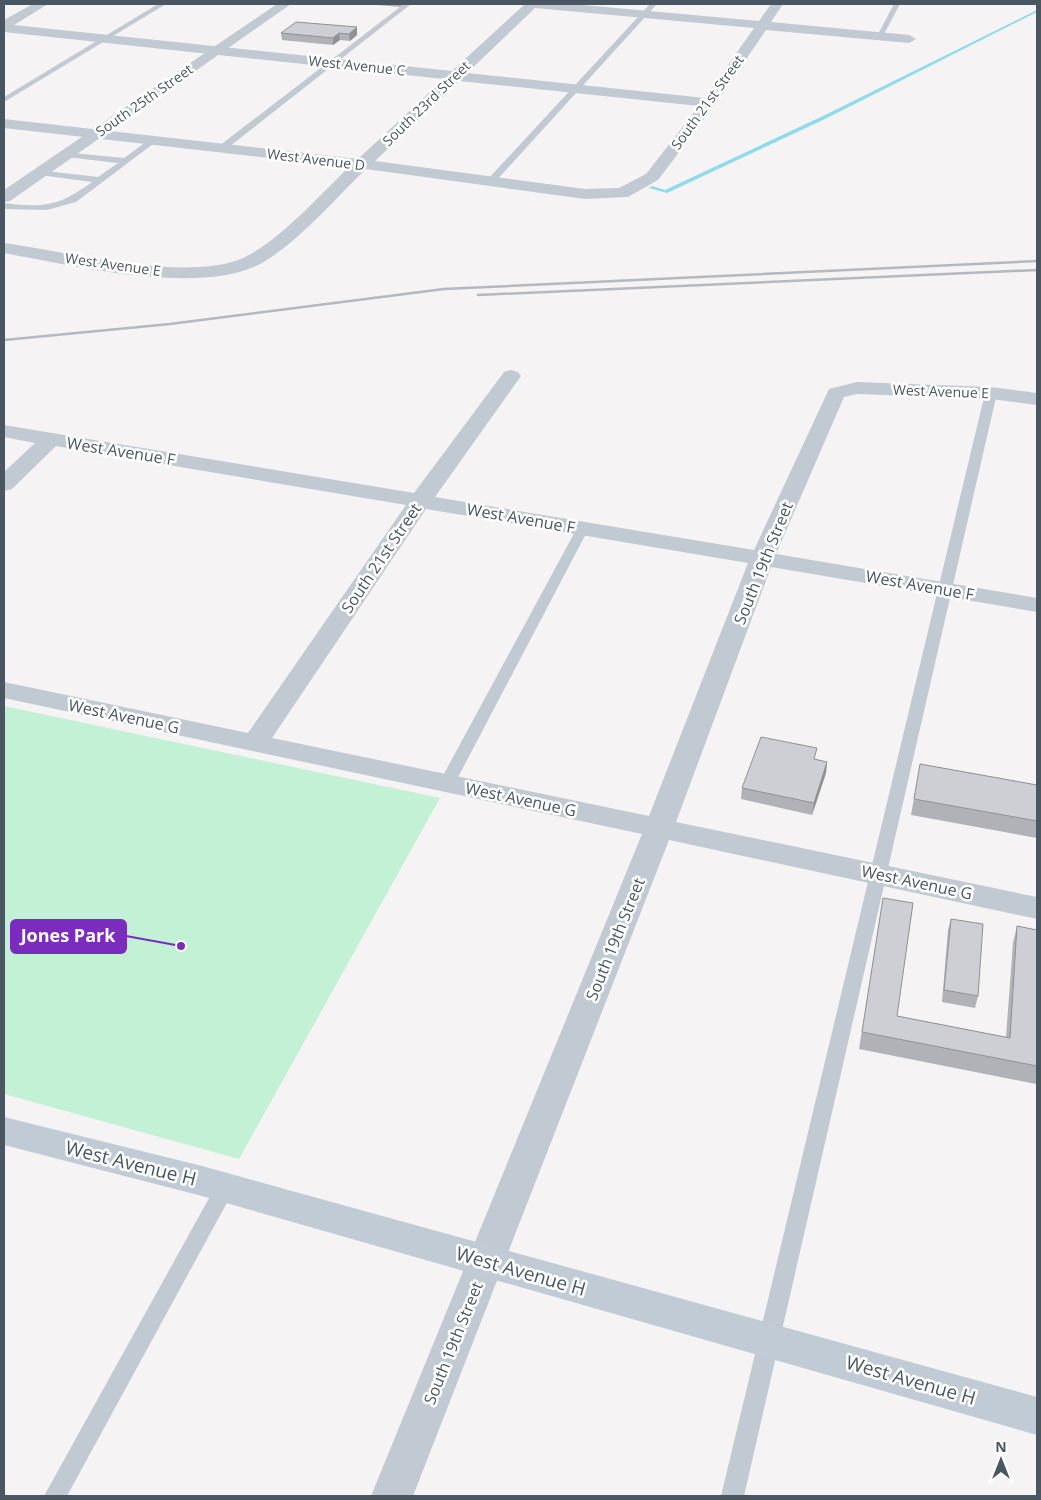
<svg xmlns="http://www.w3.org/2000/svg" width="1041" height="1500" font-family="'Open Sans',sans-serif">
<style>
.green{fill:#c3f1d5}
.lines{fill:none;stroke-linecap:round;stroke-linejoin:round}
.stream{fill:#90daee;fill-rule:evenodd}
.service{fill:#c1cad2;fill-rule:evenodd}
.minor{fill:#c1cad2;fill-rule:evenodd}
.tertiary{fill:#c1cad2;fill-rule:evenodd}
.secondary{fill:#c1cbd6;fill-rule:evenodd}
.rail{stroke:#b5b8bd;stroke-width:2.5}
.wall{fill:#b0b2b7}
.shaded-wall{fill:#909195}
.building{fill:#cdcfd5;stroke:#909195}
.labels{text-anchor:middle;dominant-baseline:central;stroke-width:5;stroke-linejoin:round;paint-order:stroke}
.far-street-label{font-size:14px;fill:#4a5661;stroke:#fff}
.street-label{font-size:16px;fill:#4a5661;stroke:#fff}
.near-street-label{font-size:19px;fill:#4a5661;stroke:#fff}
.leader{fill:none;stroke:#7b2cbf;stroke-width:2}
.callout-dot{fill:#7b2cbf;stroke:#fff;stroke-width:2}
.callout{fill:#7b2cbf;stroke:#7b2cbf;stroke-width:2}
.callout-label{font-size:18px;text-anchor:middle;font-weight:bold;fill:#fff}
</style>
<rect width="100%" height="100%" fill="#f5f3f3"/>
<path class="green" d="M4 706 440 798 239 1159 4 1094Z"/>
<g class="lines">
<path class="stream" d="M1037 10V12L827 118 667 193 649 188 652 186 665 190 823 116Z"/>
<path class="service" d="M158 4H166L4 102V97Z
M404 4H411L225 150H219V146Z
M650 4H657L494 183H488V179Z
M894 4H900L882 38H876Z
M150 139 157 141 76 202 47 210 4 209V203C45 208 59 206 92 182L40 175 36 172 37 170 98 177 118 163 66 157 63 156V152L124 158Z
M991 390 997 393 744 1496H721L985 393Z
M583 524 589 528 455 783 447 788 442 786 439 783 577 528Z
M225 1180 232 1182 235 1188 67 1496H44L218 1182Z"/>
<path class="minor" d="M33 4H48L14 25 452 71 525 4H572L759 21 771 4H783L771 22 909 35 916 39 909 43 766 30 714 106 658 180 628 197 585 199 366 169C335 199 298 242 262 263 201 297 70 265 4 253V243C65 251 190 284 245 257 279 241 321 194 349 167L4 128V119L358 159 444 79 4 32V20ZM535 8 754 28 705 98 467 73ZM459 81 699 106 646 174 619 188 585 189 375 161Z
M511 370 518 372 521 376 435 497 754 550 829 389 857 382 991 387 1037 393V405L991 399 857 394 844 397 776 554 1037 598V612L771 567 676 822 1037 897V919L669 840 413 1496H371L642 834 4 698V682L248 733 406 505 56 446 12 489 4 491V472L35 443 4 437V425L414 493 504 372ZM426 509 748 563 649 816 272 738Z"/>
<path class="tertiary" d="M277 4H291L10 201 4 202V190Z"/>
<path class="secondary" d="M4 1117 202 1166 1037 1397V1435L202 1196 4 1145Z"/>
<path class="rail" d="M478 295 1037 270
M4 340 170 324 444 289 1037 261"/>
</g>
<path class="wall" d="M365 4H404L400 7Z
M357 27V35L350 41 340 40 333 45 282 40 281 33Z
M815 759 827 762 826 773 812 815 741 799 742 788Z
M920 764 1037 785V838L911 815Z
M883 898 897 1016 1006 1037 1013 943 1017 926 1037 930V1080L1036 1084 859 1049Z
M951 919 978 996 975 1008 942 1002 948 930Z"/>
<path class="shaded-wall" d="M357 27V35L350 41 349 34Z
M339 33 340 40 333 45V38Z
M827 762 826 773 812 815 814 803Z"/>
<path class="building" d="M296 22 357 27 349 34 339 33 333 38 281 33Z
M761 737 817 748 814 759 827 762 814 803 742 788Z
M920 764 1037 785V821L914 799Z
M883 898 913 903 897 1016 1010 1038 1017 926 1037 930V1066L862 1032Z
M951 919 983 924 978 996 944 990Z"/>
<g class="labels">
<g class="far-street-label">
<text transform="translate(357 65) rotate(6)">West Avenue C</text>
<text transform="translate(144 100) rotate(-35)">South 25th Street</text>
<text transform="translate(707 102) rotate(-54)">South 21st Street</text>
<text transform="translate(426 103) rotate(-44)">South 23rd Street</text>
<text transform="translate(316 159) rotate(7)">West Avenue D</text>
<text transform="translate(113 264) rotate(8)">West Avenue E</text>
<text transform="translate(941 391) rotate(2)">West Avenue E</text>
</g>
<g class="street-label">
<text transform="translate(121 451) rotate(9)">West Avenue F</text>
<text transform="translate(521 518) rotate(10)">West Avenue F</text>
<text transform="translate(381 558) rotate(-56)">South 21st Street</text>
<text transform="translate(763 563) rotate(-68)">South 19th Street</text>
<text transform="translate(920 585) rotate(10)">West Avenue F</text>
<text transform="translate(124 716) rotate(12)">West Avenue G</text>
<text transform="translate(521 799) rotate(12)">West Avenue G</text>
<text transform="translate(917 882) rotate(12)">West Avenue G</text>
<text transform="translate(615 939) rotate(-68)">South 19th Street</text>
<text transform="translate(453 1343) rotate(-68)">South 19th Street</text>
</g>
<g class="near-street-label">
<text transform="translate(131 1163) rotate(14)">West Avenue H</text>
<text transform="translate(521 1271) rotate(16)">West Avenue H</text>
<text transform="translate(911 1380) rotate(16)">West Avenue H</text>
</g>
</g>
<path class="leader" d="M181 946L126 936"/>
<circle class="callout-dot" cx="181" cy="946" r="5"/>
<rect class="callout" x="11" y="920" width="115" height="33" rx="5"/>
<g class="callout-label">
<text x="68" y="942">Jones Park</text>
</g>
<rect width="1041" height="1500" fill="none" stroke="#4a5661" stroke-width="10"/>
<g transform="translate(1001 1460)" stroke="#ffffff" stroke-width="4" paint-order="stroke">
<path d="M0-4L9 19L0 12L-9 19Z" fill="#4a5661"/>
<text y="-8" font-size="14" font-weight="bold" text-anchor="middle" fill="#4a5661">N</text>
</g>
</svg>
